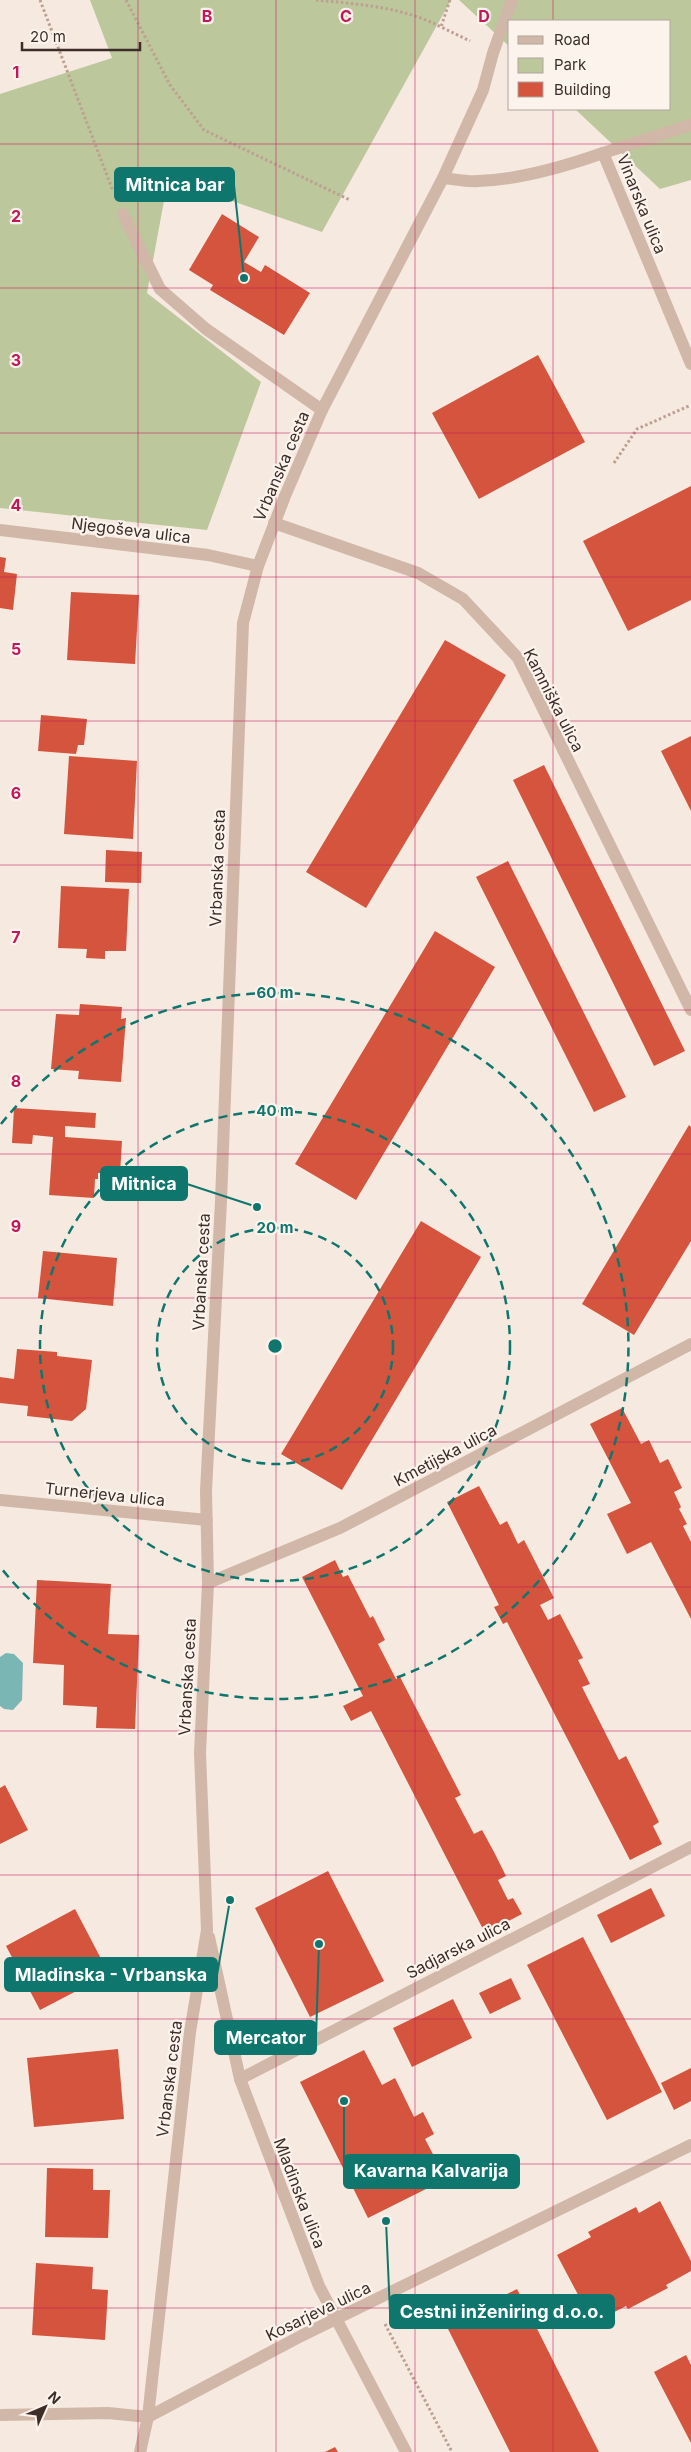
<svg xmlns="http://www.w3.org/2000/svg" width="691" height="2452" font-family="Inter,sans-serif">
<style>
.green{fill:#bdc79c}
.water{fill:#7ab7b4}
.building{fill:#d4543e}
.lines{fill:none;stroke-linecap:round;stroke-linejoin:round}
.path{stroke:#bca092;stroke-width:3;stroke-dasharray:2.5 2.5;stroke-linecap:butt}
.service{stroke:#d0b7a8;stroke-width:12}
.minor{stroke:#d0b7a8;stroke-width:12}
.tertiary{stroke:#d0b7a8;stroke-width:12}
.grid{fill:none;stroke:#c2185b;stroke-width:1;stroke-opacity:0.55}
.ring{fill:none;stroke:#0f766e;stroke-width:2.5;stroke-dasharray:9 6}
.labels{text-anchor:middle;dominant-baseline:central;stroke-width:4.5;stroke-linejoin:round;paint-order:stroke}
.street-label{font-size:16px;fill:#3c2d29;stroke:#fcf3ec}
.grid-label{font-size:16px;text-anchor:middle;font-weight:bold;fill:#c2185b;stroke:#fcf3ec;stroke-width:4.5;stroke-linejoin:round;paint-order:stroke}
.centre{fill:#0f766e;stroke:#fcf3ec;stroke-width:2.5}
.ring-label{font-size:15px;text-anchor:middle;font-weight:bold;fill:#0f766e;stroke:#fcf3ec;stroke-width:4.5;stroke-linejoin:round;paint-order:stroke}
.leader{fill:none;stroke:#0f766e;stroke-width:2}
.callout-dot{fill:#0f766e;stroke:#fcf3ec;stroke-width:2}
.callout{fill:#0f766e;stroke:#0f766e;stroke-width:2}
.callout-label{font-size:18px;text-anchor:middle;font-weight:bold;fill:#fff}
</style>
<rect width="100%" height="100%" fill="#f6e9df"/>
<path class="green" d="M90 0H451L322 232 168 179 147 293 261 382 207 530 0 508V94L112 58Z
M459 0H691V180L660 189 575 109H670V21H510V47Z"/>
<path class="water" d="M6 1653 14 1654 23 1663 22 1700 13 1710 4 1709 0 1706V1657Z"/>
<path class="building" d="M222 214 259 237 244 262 261 272 265 265 310 293 284 335 210 290 213 285 189 270Z
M538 355 585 442 479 499 432 413Z
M691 486V600L628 631 583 541Z
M0 557 6 558 4 572 17 574 13 610 0 608Z
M71 592 139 595 135 664 67 660Z
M445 640 506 675 366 908 306 872Z
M41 715 87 719 84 745H78L76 754 38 751Z
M691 736V811L661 751Z
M69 756 137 761 133 839 64 834Z
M544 765 685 1051 654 1066 513 780Z
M106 850 142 852 141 883 105 882Z
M508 861 626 1097 594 1112 476 877Z
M61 886 129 889 126 951H105V959L86 958 87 949 58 948Z
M435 931 495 967 356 1200 295 1164Z
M80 1004 122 1007 121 1019 126 1018 121 1082 78 1079 79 1071 51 1069 56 1014 79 1015Z
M14 1108 96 1113 95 1128 65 1126V1137L122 1141 120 1174 98 1173V1179H95L94 1198 49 1195 53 1137 33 1135 32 1144 12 1143Z
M689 1125 691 1127V1241L634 1335 582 1304Z
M421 1221 481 1257 342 1490 281 1454Z
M43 1251 117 1258 113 1306 38 1298Z
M17 1349 57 1352V1356L92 1360 86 1409 72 1421 27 1416 28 1406 0 1403V1377L14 1379Z
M622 1408 641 1444 649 1440 660 1463 668 1459 682 1488 674 1492 681 1507 679 1509 687 1524 683 1526 691 1542V1619L651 1542 627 1554 607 1514 631 1503 590 1424Z
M479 1486 500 1525 507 1521 518 1544 524 1540 554 1598 540 1605 548 1620 560 1614 583 1658 578 1660 590 1684 582 1687 619 1760 626 1756 659 1822 653 1826 662 1844 630 1860 507 1622 503 1624 494 1607 499 1605 447 1502Z
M335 1560 343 1577 348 1575 370 1618 373 1616 385 1640 378 1644 396 1679 400 1677 461 1795 455 1798 474 1834 482 1830 494 1852 506 1876 498 1880 508 1900 513 1898 522 1914 485 1933 371 1711 351 1721 343 1706 363 1696 302 1577Z
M37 1580 111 1584 108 1634 139 1635 135 1729 96 1728 97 1707 63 1705 64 1665 33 1663Z
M5 1785 28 1830 0 1844V1788Z
M328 1871 384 1981 310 2017 255 1908Z
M651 1888 665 1916 611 1943 597 1915Z
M75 1909 109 1974 40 2010 6 1946Z
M583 1937 662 2092 607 2120 527 1965Z
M511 1978 521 1999 490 2014 479 1993Z
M453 1999 472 2038 412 2067 393 2028Z
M118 2049 124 2119 34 2127 27 2058Z
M364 2050 382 2085 395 2078 414 2117 423 2112 434 2134 425 2139 446 2179 368 2218 300 2082Z
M691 2068V2101L674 2110 661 2083Z
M47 2168 93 2169V2190H110L108 2238 45 2237Z
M660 2201 691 2261V2271L666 2285 668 2288 628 2309 626 2306 593 2323 557 2255 591 2237 588 2232 636 2207 639 2213Z
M36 2263 93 2267 92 2289 108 2290 105 2340 32 2335Z
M517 2289 599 2452H510L446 2325Z
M686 2355 691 2365V2443L654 2372Z
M335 2447 338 2452H325Z"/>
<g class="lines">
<path class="path" d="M40 0 113 191
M126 0 170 85 204 130 350 200
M316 0C358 4 403 7 441 27
M450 0 441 27 470 41
M614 463 637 429 691 405
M385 2324 452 2452"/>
<path class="service" d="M603 153 691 125
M123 214 160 289 206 329 322 410"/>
<path class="minor" d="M443 178C454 179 467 182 478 181 518 180 566 166 603 153L691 364
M274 523 418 573 463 599 518 658 691 1010
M0 530 208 555 258 566
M208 1583 340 1528 691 1344
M240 2079 691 1847
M0 2415 108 2413 148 2417 301 2336 691 2145"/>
<path class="tertiary" d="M0 1500 207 1520
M209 1937 240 2079 319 2286 406 2452
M140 2452 148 2417 190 2032 207 1930 200 1753 208 1583 206 1491 221 1201 243 623 258 566 285 496 322 410 443 178 483 90 493 53 512 0"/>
</g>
<path class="grid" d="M138 0V2452M276 0V2452M415 0V2452M553 0V21M553 109V2452M0 144H691M0 288H691M0 433H691M0 577H691M0 721H691M0 865H691M0 1010H691M0 1154H691M0 1298H691M0 1442H691M0 1587H691M0 1731H691M0 1875H691M0 2019H691M0 2164H691M0 2308H691"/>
<g class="ring">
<circle cx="275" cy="1346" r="118"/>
<circle cx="275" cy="1346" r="235"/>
<path d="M1 1124A353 353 0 1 1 1 1568"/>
</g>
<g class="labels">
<g class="street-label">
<text transform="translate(642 204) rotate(68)">Vinarska ulica</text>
<text transform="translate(281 466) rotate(-67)">Vrbanska cesta</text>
<text transform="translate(131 530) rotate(7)">Njegoševa ulica</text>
<text transform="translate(554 700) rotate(63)">Kamniška ulica</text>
<text transform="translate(217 868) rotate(-88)">Vrbanska cesta</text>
<text transform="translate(201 1272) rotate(-87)">Vrbanska cesta</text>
<text transform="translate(445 1455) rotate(-28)">Kmetijska ulica</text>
<text transform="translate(105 1494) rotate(6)">Turnerjeva ulica</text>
<text transform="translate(187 1677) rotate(-87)">Vrbanska cesta</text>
<text transform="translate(458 1948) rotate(-27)">Sadjarska ulica</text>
<text transform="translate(169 2079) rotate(-83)">Vrbanska cesta</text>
<text transform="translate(300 2193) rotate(69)">Mladinska ulica</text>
<text transform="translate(318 2311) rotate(-26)">Kosarjeva ulica</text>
</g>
</g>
<g class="grid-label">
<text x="207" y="22">B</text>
<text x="346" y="22">C</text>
<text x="484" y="22">D</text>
<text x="16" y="78">1</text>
<text x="16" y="222">2</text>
<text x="16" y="366">3</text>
<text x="16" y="511">4</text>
<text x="16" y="655">5</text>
<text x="16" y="799">6</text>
<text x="16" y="943">7</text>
<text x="16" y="1087">8</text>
<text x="16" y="1232">9</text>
</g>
<circle cx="275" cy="1346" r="8" class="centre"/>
<g class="ring-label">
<text x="275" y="998">60 m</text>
<text x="275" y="1116">40 m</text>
<text x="275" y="1233">20 m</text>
</g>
<path class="leader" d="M244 278L234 185M257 1207L187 1184M230 1900L217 1975M319 1944L316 2038M344 2101L344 2171M386 2221L390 2312"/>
<g class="callout-dot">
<circle cx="244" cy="278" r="5"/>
<circle cx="257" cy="1207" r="5"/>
<circle cx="230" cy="1900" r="5"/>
<circle cx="319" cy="1944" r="5"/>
<circle cx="344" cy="2101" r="5"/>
<circle cx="386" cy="2221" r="5"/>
</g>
<g class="callout">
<rect x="115" y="168" width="119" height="33" rx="5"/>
<rect x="101" y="1167" width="86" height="33" rx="5"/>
<rect x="5" y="1958" width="212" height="33" rx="5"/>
<rect x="215" y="2021" width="101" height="33" rx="5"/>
<rect x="344" y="2155" width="175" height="33" rx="5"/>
<rect x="390" y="2295" width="224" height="33" rx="5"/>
</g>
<g class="callout-label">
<text x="175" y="191">Mitnica bar</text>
<text x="144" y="1190">Mitnica</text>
<text x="111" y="1981">Mladinska - Vrbanska</text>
<text x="266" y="2044">Mercator</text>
<text x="431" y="2177">Kavarna Kalvarija</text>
<text x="502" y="2318">Cestni inženiring d.o.o.</text>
</g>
<rect x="508" y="20" width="162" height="90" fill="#fcf3ec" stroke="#afa49e"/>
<rect x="518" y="36" width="25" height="8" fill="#d0b7a8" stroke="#afa49e"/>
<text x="554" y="45" font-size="15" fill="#3c2d29">Road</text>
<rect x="518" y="58" width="25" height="15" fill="#bdc79c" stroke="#afa49e"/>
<text x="554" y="70" font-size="15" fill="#3c2d29">Park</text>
<rect x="518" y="82" width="25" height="15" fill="#d4543e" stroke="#afa49e"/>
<text x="554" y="95" font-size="15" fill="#3c2d29">Building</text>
<g transform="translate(45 2407) rotate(45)" stroke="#fcf3ec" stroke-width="4" paint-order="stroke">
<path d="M0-4L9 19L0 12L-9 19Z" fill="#3c2d29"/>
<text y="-8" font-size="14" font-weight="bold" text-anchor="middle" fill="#3c2d29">N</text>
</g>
<path d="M22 42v8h118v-8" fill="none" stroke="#3c2d29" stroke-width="2.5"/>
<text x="30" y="42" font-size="15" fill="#3c2d29" stroke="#fcf3ec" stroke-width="4" paint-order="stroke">20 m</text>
</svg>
